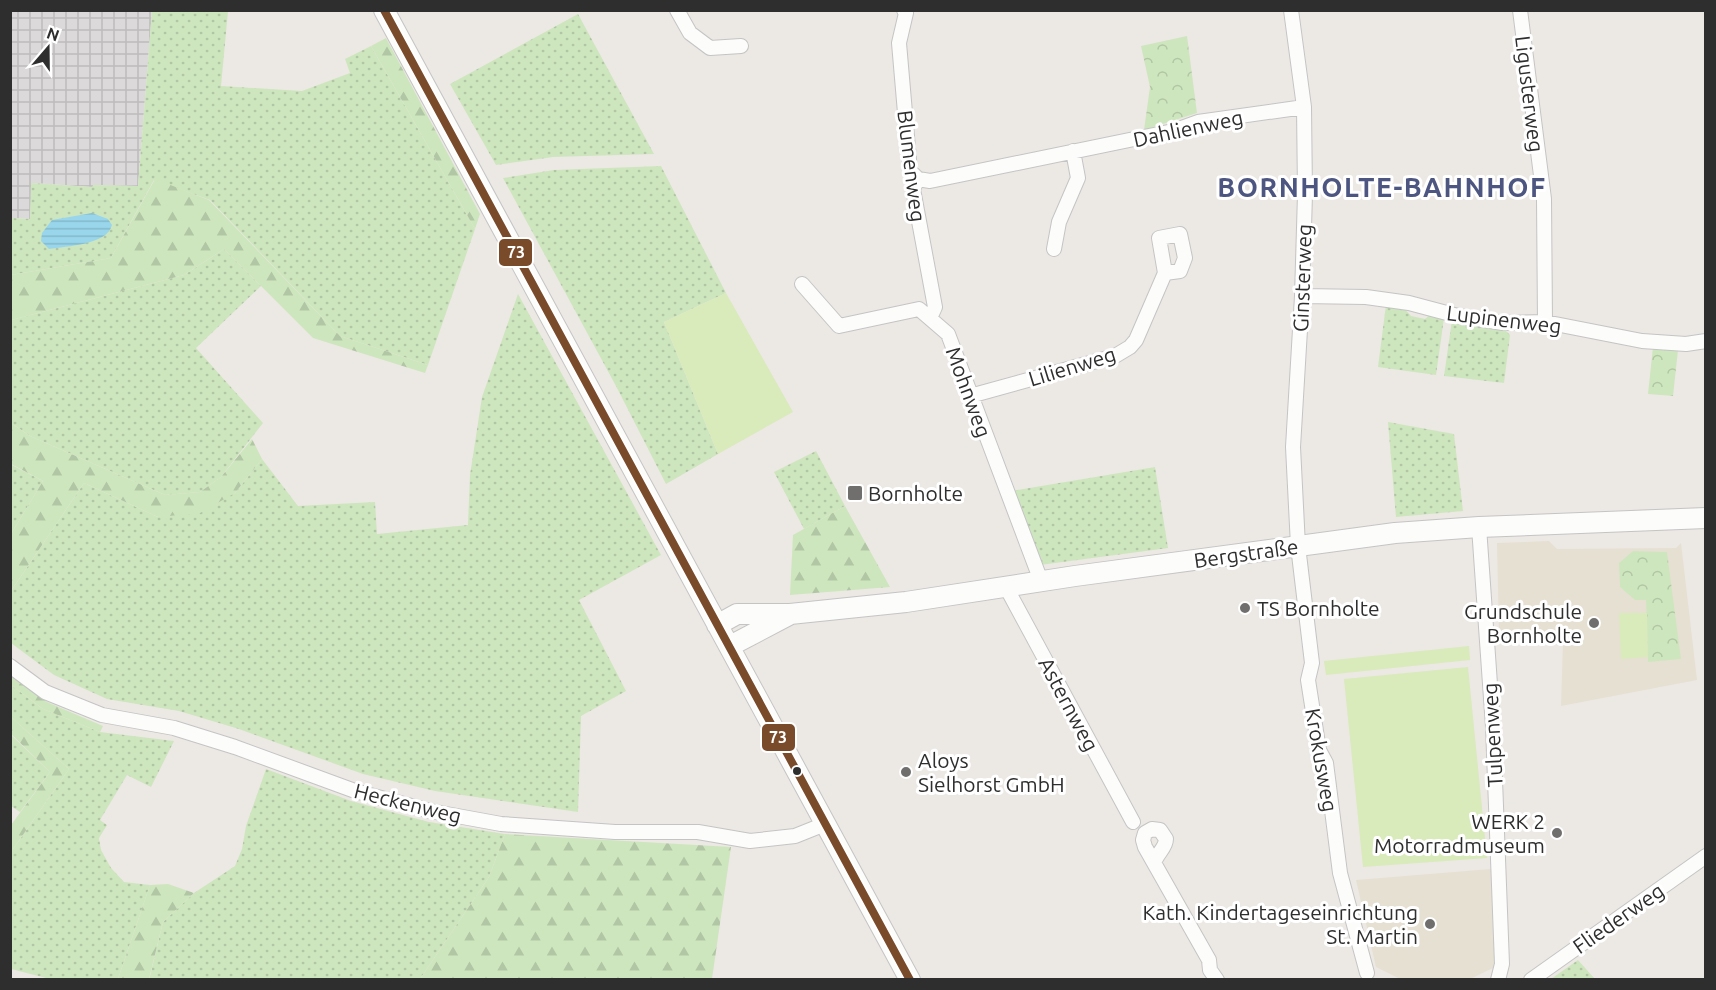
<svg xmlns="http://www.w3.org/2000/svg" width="1716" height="990" font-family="Ubuntu,sans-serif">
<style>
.industrial{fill:url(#industrial-grid)}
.education{fill:#e6e0d3}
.grass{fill:url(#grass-dots)}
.forest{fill:url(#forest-firs)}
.park{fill:url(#park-crowns)}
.pitch{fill:#d9eabb}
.water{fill:url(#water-rules)}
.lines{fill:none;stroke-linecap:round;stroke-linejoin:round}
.street-casing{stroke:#c5c4c5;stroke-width:16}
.secondary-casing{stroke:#c5c4c5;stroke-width:22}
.street{stroke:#fcfcfb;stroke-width:14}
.secondary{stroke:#fcfcfb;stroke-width:20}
.bus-1-casing{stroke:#fff;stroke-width:12}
.bus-1{stroke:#7a4b2a;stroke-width:8}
.poi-dot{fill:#706f6e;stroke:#fff;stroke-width:2}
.bus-dot{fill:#2e2e2e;stroke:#fff;stroke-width:2}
.labels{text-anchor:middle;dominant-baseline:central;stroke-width:6;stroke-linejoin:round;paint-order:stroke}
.street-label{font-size:21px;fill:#2e2e2e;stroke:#fff}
.poi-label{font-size:21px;fill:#2e2e2e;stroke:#fff;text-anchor:start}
.district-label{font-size:27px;font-weight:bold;letter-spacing:1.5px;fill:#4d5680;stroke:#fff}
.line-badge{stroke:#fff;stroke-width:2}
.badge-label{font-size:16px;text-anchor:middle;font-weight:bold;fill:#fff}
</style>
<defs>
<pattern id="industrial-grid" width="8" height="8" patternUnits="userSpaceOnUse" patternTransform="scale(1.5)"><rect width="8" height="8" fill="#dcd9db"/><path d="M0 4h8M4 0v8" fill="none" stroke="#bdbbbc"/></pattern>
<pattern id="grass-dots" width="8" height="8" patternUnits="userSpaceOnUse" patternTransform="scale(1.5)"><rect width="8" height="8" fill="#cee6be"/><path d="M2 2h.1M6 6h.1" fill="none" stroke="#b1c6a4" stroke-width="1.8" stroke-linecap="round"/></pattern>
<pattern id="forest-firs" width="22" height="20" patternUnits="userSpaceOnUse" patternTransform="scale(1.5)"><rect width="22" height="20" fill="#cee6be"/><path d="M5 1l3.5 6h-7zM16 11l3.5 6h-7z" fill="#b1c6a4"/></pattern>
<pattern id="park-crowns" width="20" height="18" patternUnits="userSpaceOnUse" patternTransform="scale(1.5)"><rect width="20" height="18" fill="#cee6be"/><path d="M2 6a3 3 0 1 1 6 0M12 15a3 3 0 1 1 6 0" fill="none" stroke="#b1c6a4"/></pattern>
<pattern id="water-rules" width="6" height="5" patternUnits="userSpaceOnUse" patternTransform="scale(1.5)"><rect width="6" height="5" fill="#99d6ec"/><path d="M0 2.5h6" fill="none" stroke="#84b8cb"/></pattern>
</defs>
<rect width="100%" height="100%" fill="#ece8e4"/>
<path class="industrial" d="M11 11H152L138 186 94 185 93 187 32 183 30 219 11 218Z"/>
<path class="education" d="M1549 541 1557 549 1676 548 1681 543 1697 680 1561 706 1563 642 1538 641 1523 632 1499 633 1497 543Z
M1491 869 1495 967 1468 980 1400 979 1376 967 1356 880Z"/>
<path class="grass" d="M152 11H228L221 86 302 91 350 73 345 59 371 46 475 229 428 365 340 336 210 200 154 180 111 258 11 275V218L30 219 31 183 92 187 93 185 138 186Z
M578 14 654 154 553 157 496 165 450 84Z
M661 166 726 293 664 322 718 454 666 484 616 386 503 178 554 170Z
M224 249 261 286 196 348 263 423 221 477 200 492 165 495 30 436 11 423V320L184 275Z
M518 294 661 555 579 600 626 691 581 716 578 812 435 791 363 774 239 729 179 711 107 699 54 675 11 643V591L84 483 158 517 235 493 262 459 298 506 375 502 377 534 468 525 470 475 482 397Z
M1386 305 1404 308 1411 316 1425 319 1431 314 1444 318 1436 375 1378 367Z
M1452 320 1503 328 1510 335 1504 383 1444 376Z
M1388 422 1454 434 1463 511 1396 517Z
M816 451 845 506 804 529 774 472Z
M10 464 43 481 11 534H10Z
M1155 467 1168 548 1040 565 1011 491Z
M11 685 43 709 100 732 174 741 151 787 127 775 100 820 107 825 99 838 101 850 111 868 124 882 150 885 118 979H50L11 969V852L69 769 11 717Z
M10 734 50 772 20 812 11 806Z
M266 769 351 801 429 822 505 834 489 877 420 979 149 980 163 922 194 893 235 866 242 849 246 826Z
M1578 960 1595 979H1551Z"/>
<path class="forest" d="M386 38 480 214 475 229 371 46Z
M155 179 209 200 340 336 428 365 425 373 313 338 224 249 184 275 11 320V275L111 258Z
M11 423 30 436 165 495 200 492 221 477 252 439 262 459 235 493 200 513 158 517 84 483 11 591V534L43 481 11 464Z
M845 506 890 587 790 595 793 535Z
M10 674 47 702 103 726 100 732 43 709 11 685Z
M11 717 69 769 11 852V825L50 772 11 734Z
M505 834 731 847 712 979H420L489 877Z
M168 884 194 893 163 922 149 979H118L150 885Z"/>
<path class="park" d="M1187 36 1197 113 1144 130 1150 87 1141 46Z
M1653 347 1678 350 1673 396 1648 394Z
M1633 551 1667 552 1681 659 1648 662 1646 600H1635L1620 587 1619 563Z"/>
<path class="pitch" d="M726 293 793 412 718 454 664 322Z
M1619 613H1647L1648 657 1621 659Z
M1469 646 1470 660 1326 675 1324 661Z
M1468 667 1487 858 1363 867 1344 679Z"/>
<path class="water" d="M92 213 108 219 112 225C107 245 67 246 49 249L41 241 42 233 52 220Z"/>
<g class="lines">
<defs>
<path id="street" d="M677 10 690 33 710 48 741 46
M904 10 906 13 899 43 910 171 918 179
M1291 10 1304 107 1305 194 1302 296 1293 447 1298 546 1312 663 1308 680 1319 750 1326 763 1340 873 1367 973
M1520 10 1544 199 1545 322
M918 179 930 181 1173 131 1198 122 1304 107
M918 179 913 189 935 307 930 318
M1054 249 1059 222 1078 178 1073 151
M802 284 839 326 919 309 948 334 1041 581
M1302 296 1366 297 1409 303 1458 316 1503 323 1545 322 1642 341 1686 344 1706 341
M970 396 1115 356 1130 347 1136 340 1165 273 1159 238 1180 234 1185 258 1180 271 1165 273
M1479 527 1493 727 1502 964 1498 980
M1006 587 1133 822
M10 666 45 692 102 715 174 728 235 747 355 791 430 811 501 824 615 832H698L750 841 795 836 825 824
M1154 863C1157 853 1166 848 1166 839L1160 830 1152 829 1145 833 1143 840 1145 847 1209 960 1210 970 1217 980
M1531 980 1706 856"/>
<path id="secondary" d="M384 10 910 980
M717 625 737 614H790L906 602 1075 576 1395 533 1479 527 1706 518
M730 646 789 615"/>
</defs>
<use href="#street" class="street-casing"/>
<use href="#secondary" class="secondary-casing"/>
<use href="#street" class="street"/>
<use href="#secondary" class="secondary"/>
<defs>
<path id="bus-1" d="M384 10 910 980"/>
</defs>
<use href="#bus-1" class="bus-1-casing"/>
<use href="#bus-1" class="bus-1"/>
</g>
<g class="poi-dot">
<rect x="847" y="485" width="16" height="16" rx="3"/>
<circle cx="1245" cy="608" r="6"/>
<circle cx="1594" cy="623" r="6"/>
<circle cx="906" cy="772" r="6"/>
<circle cx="1557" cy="833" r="6"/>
<circle cx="1430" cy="924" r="6"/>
</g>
<circle class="bus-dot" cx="797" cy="771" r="5"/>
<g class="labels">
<g class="street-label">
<text transform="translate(1530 94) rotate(83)">Ligusterweg</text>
<text transform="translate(1188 128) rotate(-12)">Dahlienweg</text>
<text transform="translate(912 166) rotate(83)">Blumenweg</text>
<text transform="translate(1302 278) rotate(-88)">Ginsterweg</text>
<text transform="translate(1504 319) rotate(7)">Lupinenweg</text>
<text transform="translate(1072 366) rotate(-17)">Lilienweg</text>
<text transform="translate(969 392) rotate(70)">Mohnweg</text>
<text transform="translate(1246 553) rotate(-8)">Bergstraße</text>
<text transform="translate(1069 704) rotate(62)">Asternweg</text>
<text transform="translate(1492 735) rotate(-93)">Tulpenweg</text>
<text transform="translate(1322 760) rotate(80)">Krokusweg</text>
<text transform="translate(408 803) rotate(14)">Heckenweg</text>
<text transform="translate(1618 918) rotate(-35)">Fliederweg</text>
</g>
<g class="poi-label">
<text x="868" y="493">Bornholte</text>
<text x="1257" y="608">TS Bornholte</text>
<text x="1582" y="611" text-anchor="end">Grundschule<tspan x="1582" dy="24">Bornholte</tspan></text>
<text x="918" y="760">Aloys<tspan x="918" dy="24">Sielhorst GmbH</tspan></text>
<text x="1545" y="821" text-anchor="end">WERK 2<tspan x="1545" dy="24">Motorradmuseum</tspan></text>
<text x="1418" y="912" text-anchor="end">Kath. Kindertageseinrichtung<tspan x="1418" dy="24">St. Martin</tspan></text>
</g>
<g class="district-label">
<text x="1382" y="187">BORNHOLTE-BAHNHOF</text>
</g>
</g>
<g class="line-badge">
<rect x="498" y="238" width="35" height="29" rx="6" fill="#7a4b2a"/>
<rect x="761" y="723" width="35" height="29" rx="6" fill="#7a4b2a"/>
</g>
<g class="badge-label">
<text x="516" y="258">73</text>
<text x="778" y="743">73</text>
</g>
<rect width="1716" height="990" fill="none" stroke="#2e2e2e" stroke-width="24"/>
<g transform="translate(48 48) rotate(20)" stroke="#ffffff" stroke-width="4.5" paint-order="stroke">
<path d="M0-4.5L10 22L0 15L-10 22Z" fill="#2e2e2e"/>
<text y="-9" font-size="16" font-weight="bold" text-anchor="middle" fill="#2e2e2e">N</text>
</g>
</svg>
